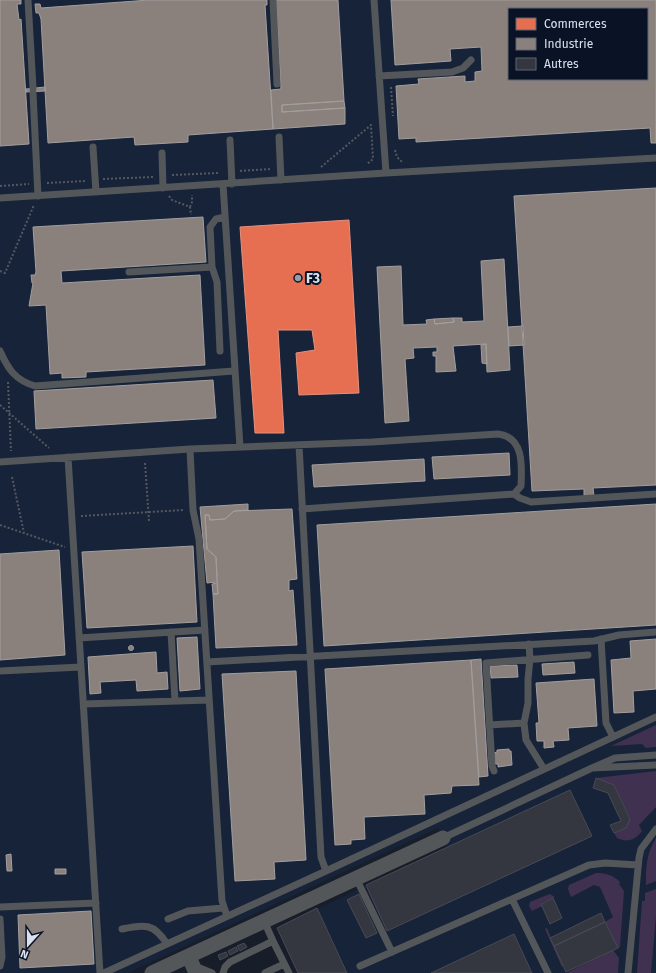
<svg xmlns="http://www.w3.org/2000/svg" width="656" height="973" font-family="'Fira Sans',sans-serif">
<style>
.built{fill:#172339;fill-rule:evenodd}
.green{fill:#413151}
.shops{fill:#e76f51;stroke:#e39180}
.industry{fill:#8a817c;stroke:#a29e9e;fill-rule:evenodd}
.building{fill:#343740;stroke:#484a54}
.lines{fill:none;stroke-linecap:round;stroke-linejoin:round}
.path{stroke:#54595f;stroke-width:2;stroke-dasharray:2 2;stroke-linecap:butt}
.service{stroke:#54575a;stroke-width:7}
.minor{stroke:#54575a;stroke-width:15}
.poi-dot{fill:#969da9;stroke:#0a1325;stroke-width:1.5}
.labels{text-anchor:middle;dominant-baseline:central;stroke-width:4;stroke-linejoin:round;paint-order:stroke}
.poi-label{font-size:14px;font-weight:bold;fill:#dae1ee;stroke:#0a1325;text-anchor:start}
</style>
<rect width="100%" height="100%" fill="#181e29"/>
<path class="built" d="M0 0H656V973H298L277 928 447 847 438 828 128 973H0ZM509 9H647V79H509Z"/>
<path class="green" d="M656 725V747L646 748 642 744 611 746Z
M656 771V807L639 825 642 831C635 840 628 843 617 838L614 833 626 828 630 818 614 785 596 778Z
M656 838V881L646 885C646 867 646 854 656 838Z
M596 873C606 873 613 875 620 882L619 884 624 891 620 947 618 948 605 922 613 917 600 887 594 885 571 897 568 889 569 885Z
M656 889V916L651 973H637L642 901H645V893Z
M550 894 555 897 541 903 542 906 532 911 529 906 530 902Z
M547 928 563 966 562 967 545 929Z
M613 950 619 958 618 973H567Z"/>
<path class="shops" d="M349 220 359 393 299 395 296 353 315 350 312 330H278L284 433H255L240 227Z"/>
<path class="industry" d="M0 0H21V4H17L19 20 21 19 29 144 0 146Z
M149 0H267V5H265L273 129 188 135V142L135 145 134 137 48 143 41 19 39 13H36L35 4H40L41 8Z
M276 0H338L344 101 282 105V112L345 108V124L273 129 271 90 281 89Z
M391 0H656V143H651L650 128 416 142V138L399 139 396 86 419 84 418 79 465 76V82L475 81V72L482 71 481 47 450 49 451 61 395 65ZM509 9H647V79H509Z
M45 87V91L26 92V89Z
M344 101 345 108 282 112V105Z
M656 188V485L593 488 594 496 584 497V489L532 491 514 196Z
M203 217 206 262 61 271 62 283 200 275 205 365 86 372V377L62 378V373L50 374 46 305 29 306 33 283H32L31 275H35L36 272 33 227Z
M504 259 510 370 487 372 486 344 453 346 456 371 436 372V356H433V352H437V347L413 348 414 358 405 359 409 421 385 423 377 267 401 266 403 325 427 324 426 320 434 319 435 324 454 322 453 318H462V322L484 321 481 261Z
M453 318 454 322 435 324 434 319Z
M523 326 524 345 509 346 508 327Z
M486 344 487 364 482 363 481 345Z
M213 380 216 418 36 429 34 391Z
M509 453 510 475 434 479 432 457Z
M424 459 425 481 314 487 312 465Z
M248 504V510L234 511 225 519 210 520 209 515H205L207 549 216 557 217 582 207 583 200 507Z
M656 504V625L324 646 317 525Z
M292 509 297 579 289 580V591L293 590 297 645 216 648 213 594H218L216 557 207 549 205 515H209L210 520 225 519 234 511Z
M193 546 197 622 87 628 82 552Z
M59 550 65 655 0 660V554Z
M217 583 218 594H213L212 584Z
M197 637 200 689 180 691 177 638Z
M656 639V689L633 691 634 712 614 713 611 660 631 658 630 641Z
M128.5 648a2.5 2.5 0 1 1 5 0a2.5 2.5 0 1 1-5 0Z
M156 652 157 673 167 672 168 689 137 691 136 680 100 682 101 693 90 694 88 657Z
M481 659 488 776 479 777 471 660Z
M471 660 479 785 452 786 451 793 424 795 425 814 364 817 365 839 351 840V844L335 845 325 669Z
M574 662 575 673 543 675 542 664Z
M517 665 518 677 491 678 490 666Z
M296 671 306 860 274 862 275 879 235 881 222 674Z
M594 679 597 726 568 728 569 740 553 741 554 747 544 748V741H537L536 723H539L536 683Z
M509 749V751H511L512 765 498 767V764H495L494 753 497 752V750Z
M11 854 12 871H7L6 855Z
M55 869H66V874H55Z
M91 911 94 964 20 968 18 915Z"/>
<path class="building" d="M596 778 614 785 630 819 626 828 614 833 610 825 621 821 608 793 593 788Z
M570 790 592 836 387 931 366 885Z
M359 894 377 933 366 938 347 900Z
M553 898 562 918 550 924 541 904Z
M317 908 347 973H298L277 928Z
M601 913 605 922 554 946 550 938Z
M605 922 618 948 566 972 554 946Z
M514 934 532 973H431Z
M244 943 247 947 240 951 237 946Z
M236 947 238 951 230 955 228 951Z
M226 952 228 956 220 960 218 955Z"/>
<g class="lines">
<path class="path" d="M391 87 393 116
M395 150 397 157 403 163
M321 167 371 125 373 159 367 164
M240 171 271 169
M172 175 218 173
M103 179 153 177
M47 183 86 181
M0 186 29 184
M169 196 172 200 190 207 191 215
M190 207 192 202V195
M0 271 5 273 34 205
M8 382 11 451
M0 405 49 448
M145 463 149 521
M12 477 24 533
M81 516 184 510
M0 525 65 547"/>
<path class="service" d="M28 0 33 88
M273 0 277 84
M374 0 386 173
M379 76 452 72 463 68 471 60
M33 93 38 196
M279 137 281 180
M230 140 232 184
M93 147 96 192
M162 153 163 188
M223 184 240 447
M0 198 386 173 656 158
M129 272 212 267
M0 351C8 369 15 380 35 386L234 371
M220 351 217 282 212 267 210 227 216 219 225 217
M299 445 321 857 326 871 656 717
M190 449 193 510 199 539 222 901 227 916
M68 457 100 973
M0 462 190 449 372 442 498 434C524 437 522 466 521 486L514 494 302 509
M514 494 520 498 531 502 656 494
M171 632 175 701
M79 638 205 630
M601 639 606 723 613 737
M529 644 530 659 528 679V703L524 723 526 740 544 769
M207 662 594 641 619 635 656 632
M0 671 81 667
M84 704 209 700
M489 725 524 723
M656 755 615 758 592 768 656 765
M494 771 492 766 486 663 588 655
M443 838 592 768
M356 878 392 952
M512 899 548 973
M0 907 96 903
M0 919 2 957 0 966
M168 919 188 911 223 908
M264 921 273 941
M122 929C144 924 154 923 167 944
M195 966 212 973
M360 966 589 865 605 863 638 865
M104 973 326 871
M223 973 225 967 230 962 273 941 289 973
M265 973 284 964
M628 973 639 858 641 849 656 829"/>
<path class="minor" d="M189 957 196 973
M152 973 443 838"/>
</g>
<circle class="poi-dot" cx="298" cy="278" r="4"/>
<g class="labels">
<g class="poi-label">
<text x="306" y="278">F3</text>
</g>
</g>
<rect x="508" y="8" width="140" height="72" fill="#0a1325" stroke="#5d6575"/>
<rect x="516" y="18" width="20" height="12" fill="#e76f51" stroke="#5d6575"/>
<text x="544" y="28" font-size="12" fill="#dae1ee">Commerces</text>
<rect x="516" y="38" width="20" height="12" fill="#8a817c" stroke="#5d6575"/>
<text x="544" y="48" font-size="12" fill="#dae1ee">Industrie</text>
<rect x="516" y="58" width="20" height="12" fill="#343740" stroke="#5d6575"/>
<text x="544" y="68" font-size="12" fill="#dae1ee">Autres</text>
<g transform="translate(28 945) rotate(201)" stroke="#0a1325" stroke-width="3" paint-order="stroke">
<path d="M0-3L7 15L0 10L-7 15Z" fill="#dae1ee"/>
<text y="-6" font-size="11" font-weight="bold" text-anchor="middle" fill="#dae1ee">N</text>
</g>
</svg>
